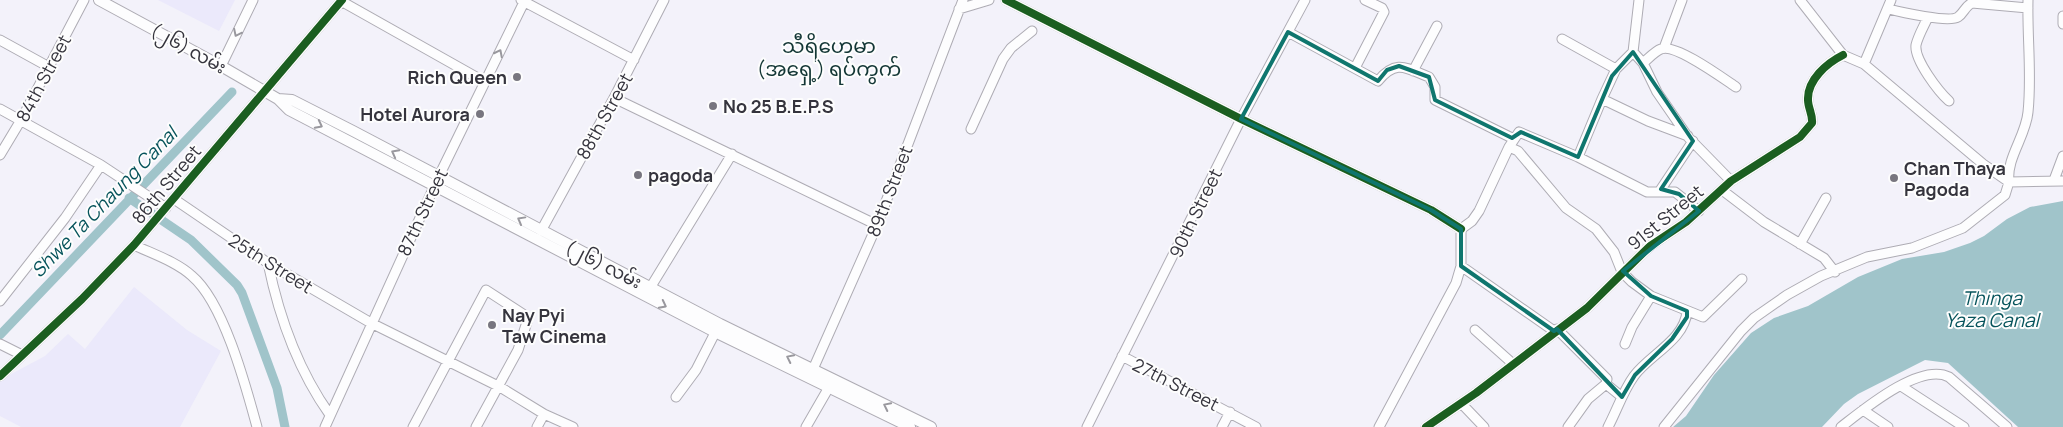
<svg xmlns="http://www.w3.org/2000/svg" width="2063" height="427" font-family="Manrope,'Noto Sans Myanmar',sans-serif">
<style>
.built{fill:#ebe9fb}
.water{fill:#a0c4ca}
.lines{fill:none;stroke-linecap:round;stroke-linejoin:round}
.canal{stroke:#a0c4ca;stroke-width:9}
.minor-casing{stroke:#aeacb4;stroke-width:11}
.major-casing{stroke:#aeacb4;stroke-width:12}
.minor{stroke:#fdfdfe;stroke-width:9}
.major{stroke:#fdfdfe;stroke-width:10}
.cycleway-casing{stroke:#fdfdfd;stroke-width:11}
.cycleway{stroke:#1b5e20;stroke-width:8}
.oneway{stroke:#99989e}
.marked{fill:none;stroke:#0f766e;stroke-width:4;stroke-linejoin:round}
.poi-dot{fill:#78767f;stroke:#fdfdfd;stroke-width:2}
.labels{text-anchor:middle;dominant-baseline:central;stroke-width:4;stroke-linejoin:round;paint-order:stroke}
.street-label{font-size:18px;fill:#35343d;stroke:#fdfdfd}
.poi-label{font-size:18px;font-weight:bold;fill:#35343d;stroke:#fdfdfd;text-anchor:start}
.water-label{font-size:19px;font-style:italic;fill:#06535b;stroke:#fdfdfd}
.quarter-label{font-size:20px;fill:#133635;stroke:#fdfdfd}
</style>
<rect width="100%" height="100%" fill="#f3f2fa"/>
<path class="built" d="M158 0H235L219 31Z
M134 287 187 330 221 351 180 427H21L0 416V380L45 356 68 334 85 349Z"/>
<path class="water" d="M2063 201V427H2018L1948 363 1925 360 1858 394 1844 404 1822 427H1673L1686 416 1714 375 1751 333 1774 318 1808 306 1858 277 1902 259 1944 252 1970 243 1984 236 2007 219 2030 207Z"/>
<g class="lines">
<path class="canal" d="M129 198 191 240 237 285 242 293 277 388 285 427
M0 335 232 92"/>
<defs>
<path id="minor" d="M521 0 634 60
M1006 0 1241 119 1431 210 1461 229
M1639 0 1633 52 1643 63 1657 92 1688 137 1731 181
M1800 0 1843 55 1864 64 1983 164 2009 182C2006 158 2026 136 2028 112 2032 75 2027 37 2028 0
M341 1 485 82
M959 9 989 0
M1889 9C1900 12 1949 23 1958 17 1964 13 1965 6 1972 3L2028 8
M2063 16V24
M1928 17C1924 26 1918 36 1916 45 1914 60 1939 92 1949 101
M1288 32 1378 81C1396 59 1406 68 1429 77L1435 87V100L1514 139
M1562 39 1616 69
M0 40 49 67
M1664 48 1682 0
M1643 63C1648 59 1655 51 1661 49 1675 43 1724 79 1736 87
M1864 64 1891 0
M221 66 253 0
M1355 68 1384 12 1382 8 1365 0
M1413 71 1437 26
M614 98 877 225
M1602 99 1616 69 1633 52
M0 109 101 165 166 208
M971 129 1003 59 1011 48 1032 31
M1509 147 1518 151 1566 208 1596 229 1614 252 1622 272 1632 282 1651 296 1703 317 1742 279
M0 155 21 120 84 0
M1578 157 1602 99 1648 121 1688 136
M2054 180 2063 156
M1722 190 1764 222 1824 258 1835 272
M1659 192 1693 141
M174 199 268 263 371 323 500 387 544 414 573 427
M541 231 614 98 664 0
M1800 244 1826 198
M134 245C153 254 177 262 192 276 224 303 246 387 257 427
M268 263C279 317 298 370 330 415
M1461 266 1554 331
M647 293 732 154
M0 301 65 218 101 165
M1557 329 1607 379 1606 384 1622 397
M1475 330 1512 363
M0 344 22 355
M1625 344 1632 327 1651 296
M1122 356 1256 427
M0 376 82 299 134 245 342 0
M810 376 877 225 963 0
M1901 386 1964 427
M676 397 696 370 718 327
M1461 403 1484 427
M1863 410 1888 427
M325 427 439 176 525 0
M413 427 486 290 523 314 527 322 518 350 476 427
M537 427 544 414
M806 427 832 382
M1087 427 1241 119 1305 0
M1222 427 1230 412
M1379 427 1456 283 1461 266V229L1472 221 1479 211 1509 147 1519 132 1578 157 1647 192H1675L1699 211
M1426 427 1476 393 1587 308 1650 246 1686 222 1731 181 1800 137 1812 123C1813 115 1808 108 1808 100 1807 80 1827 63 1843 55
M1568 427 1588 399 1606 384
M1608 427C1617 410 1623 391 1634 376 1649 355 1685 340 1687 311
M1664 427 1741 331 1754 318 1787 295 1821 276 1867 257 1912 248 1963 228 2005 195 2009 182 2063 181
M1841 427C1863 410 1920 362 1949 377L2007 427"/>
<path id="major" d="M99 0 221 66 278 99 289 110 715 332 910 427
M278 99 292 100 353 131 720 324 931 427"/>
</defs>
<use href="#minor" class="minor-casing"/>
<use href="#major" class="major-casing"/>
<use href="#minor" class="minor"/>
<use href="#major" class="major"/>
<defs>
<path id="cycleway" d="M1006 0 1241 119 1431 210 1461 229
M0 376 82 299 134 245 342 0
M1426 427 1476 393 1587 308 1650 246 1686 222 1731 181 1800 137 1812 123C1813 115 1808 108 1808 100 1807 80 1827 63 1843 55"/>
</defs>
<use href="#cycleway" class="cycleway-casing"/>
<use href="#cycleway" class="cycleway"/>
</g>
<defs><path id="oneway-chevron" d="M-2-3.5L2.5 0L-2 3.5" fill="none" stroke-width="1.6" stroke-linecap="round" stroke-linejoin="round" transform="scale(1.25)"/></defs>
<g class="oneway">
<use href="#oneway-chevron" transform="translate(237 33) rotate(116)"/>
<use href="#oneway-chevron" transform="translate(499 53) rotate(-63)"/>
<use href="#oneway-chevron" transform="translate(319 125) rotate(27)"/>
<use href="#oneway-chevron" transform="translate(395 153) rotate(-152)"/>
<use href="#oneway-chevron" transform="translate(521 220) rotate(-151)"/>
<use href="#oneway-chevron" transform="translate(663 305) rotate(27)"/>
<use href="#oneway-chevron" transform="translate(790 358) rotate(-154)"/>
<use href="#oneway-chevron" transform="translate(887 406) rotate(-154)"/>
</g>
<path class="marked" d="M1288 32 1378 81 1387 70 1399 66 1429 77 1435 100 1512 138 1521 132 1578 157 1612 76 1633 52 1693 141 1661 189 1679 194 1699 211 1623 271 1651 296 1687 311V317L1672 339 1635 375 1622 397 1557 329 1554 331 1461 266V229L1431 210 1241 119Z"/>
<g class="poi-dot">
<circle cx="517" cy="77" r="5"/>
<circle cx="713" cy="106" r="5"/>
<circle cx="480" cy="114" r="5"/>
<circle cx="638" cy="175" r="5"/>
<circle cx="1894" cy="178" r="5"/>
<circle cx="492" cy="325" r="5"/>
</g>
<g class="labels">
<g class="street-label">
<text transform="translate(189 48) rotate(29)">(၂၆) လမ်း</text>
<text transform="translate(43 78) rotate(-62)">84th Street</text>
<text transform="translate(604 116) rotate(-61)">88th Street</text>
<text transform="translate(166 184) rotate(-50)">86th Street</text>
<text transform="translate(889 191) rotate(-69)">89th Street</text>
<text transform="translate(422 212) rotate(-65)">87th Street</text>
<text transform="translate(1195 213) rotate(-64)">90th Street</text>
<text transform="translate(1665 217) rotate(-39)">91st Street</text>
<text transform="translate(271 263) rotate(32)">25th Street</text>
<text transform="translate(604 264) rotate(27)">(၂၆) လမ်း</text>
<text transform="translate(1176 384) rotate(27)">27th Street</text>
</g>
<g class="poi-label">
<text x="507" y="77" text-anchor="end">Rich Queen</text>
<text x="723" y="106">No 25 B.E.P.S</text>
<text x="470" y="114" text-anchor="end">Hotel Aurora</text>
<text x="1904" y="168">Chan Thaya<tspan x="1904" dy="21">Pagoda</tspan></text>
<text x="648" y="175">pagoda</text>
<text x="502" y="315">Nay Pyi<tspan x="502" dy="21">Taw Cinema</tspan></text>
</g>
<g class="water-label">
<text transform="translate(104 202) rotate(-46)">Shwe Ta Chaung Canal</text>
<text x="1992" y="298">Thinga<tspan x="1992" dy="22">Yaza Canal</tspan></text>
</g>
<g class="quarter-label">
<text x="829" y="45">သီရိဟေမာ<tspan x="829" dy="23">(အရှေ့) ရပ်ကွက်</tspan></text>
</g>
</g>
</svg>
